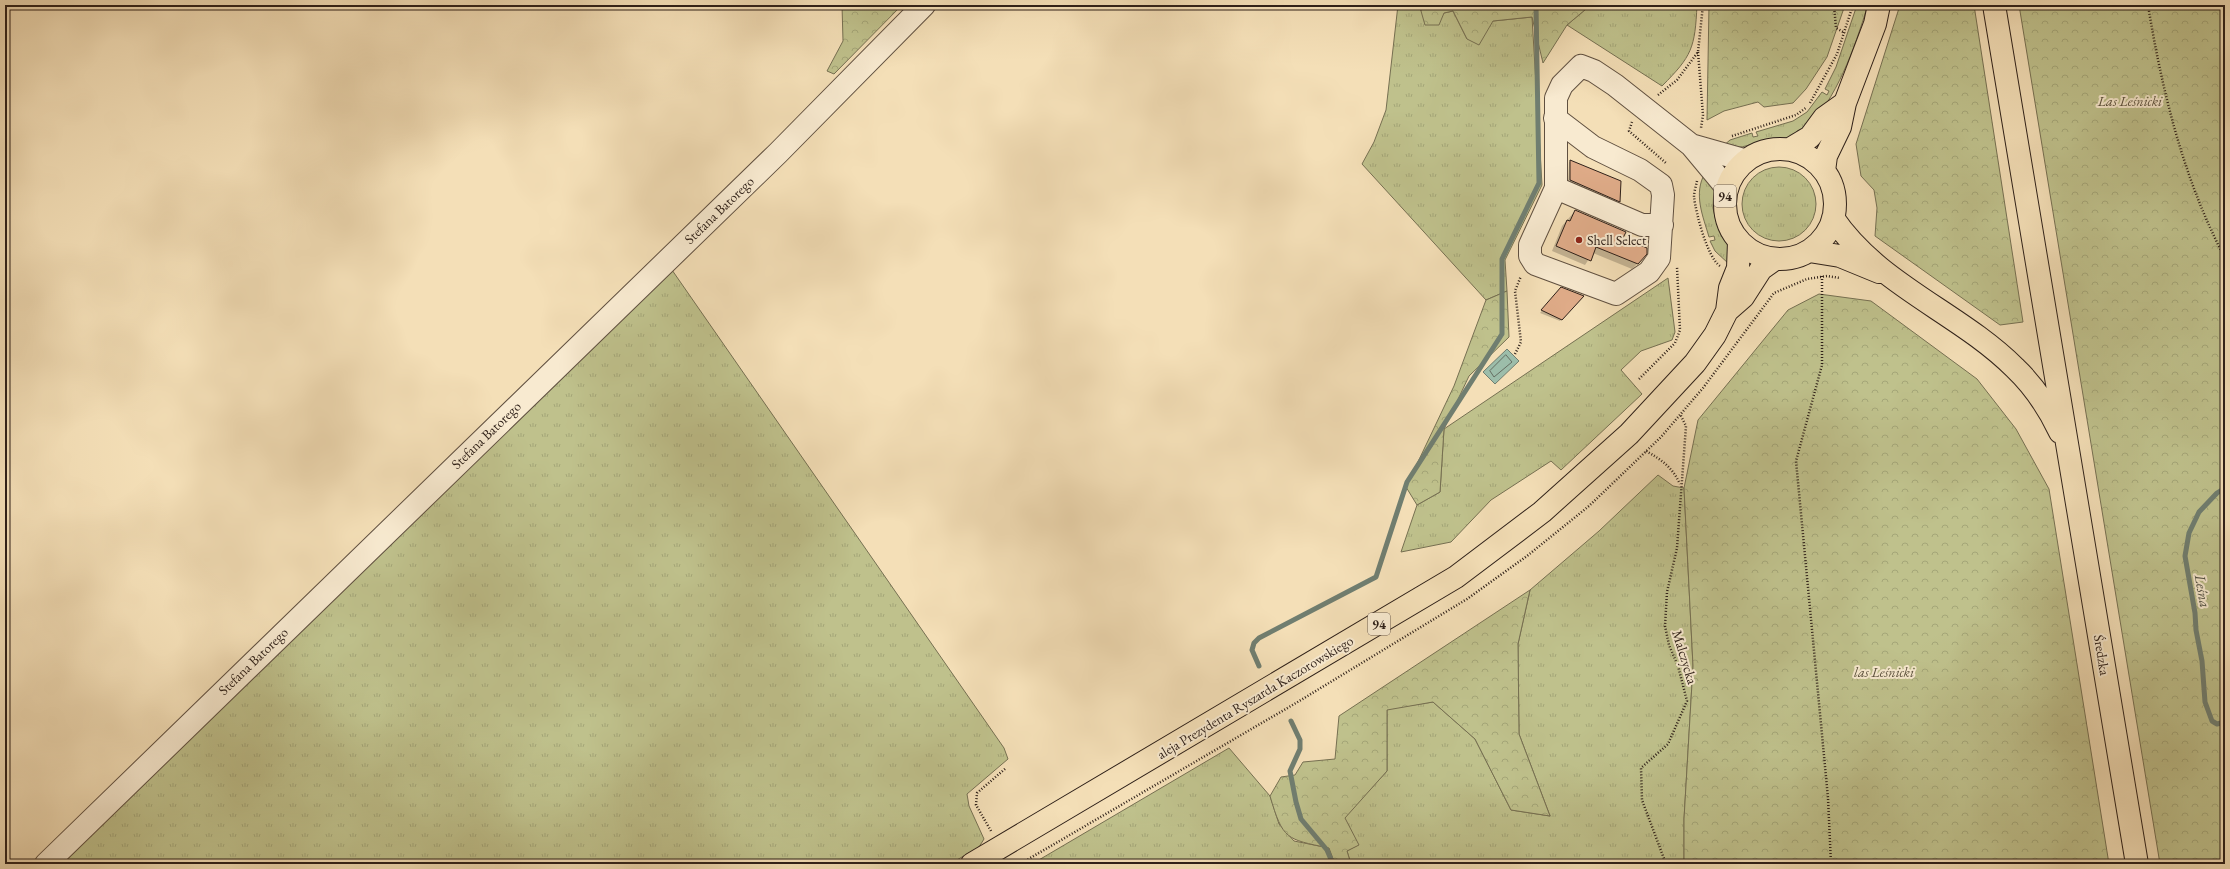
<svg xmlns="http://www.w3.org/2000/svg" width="2230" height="869" font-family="'EB Garamond',serif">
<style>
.grass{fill:url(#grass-tufts);stroke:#767052}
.forest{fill:url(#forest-crowns);stroke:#767052}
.water{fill:#9cbdaa;stroke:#707e70}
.shadow{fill:#0003}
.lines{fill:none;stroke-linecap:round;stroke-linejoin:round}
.shore{stroke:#656e62;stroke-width:1}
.stream{stroke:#707e70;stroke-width:5}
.building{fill:#e0ac89;stroke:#2e2019}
.minor-casing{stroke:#605040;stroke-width:24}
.major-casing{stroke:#2e2019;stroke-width:24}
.path{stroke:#2e2019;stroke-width:2.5;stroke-dasharray:1 2;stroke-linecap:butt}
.minor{stroke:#f8ead0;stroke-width:22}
.major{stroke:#f4dfb7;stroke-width:22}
.poi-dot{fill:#8f2418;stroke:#f8ead0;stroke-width:1.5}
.labels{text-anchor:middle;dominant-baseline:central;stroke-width:4;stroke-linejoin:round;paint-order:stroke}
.shield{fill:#f8ead0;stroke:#6b5d50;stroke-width:1}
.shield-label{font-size:13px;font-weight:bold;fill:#2e2019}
.park-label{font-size:14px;font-style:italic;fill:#5a503c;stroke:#f8ead0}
.street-label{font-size:14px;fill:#2e2019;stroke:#f8ead0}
.poi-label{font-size:14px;fill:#2e2019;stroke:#f8ead0;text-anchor:start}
.water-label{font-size:15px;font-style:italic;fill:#4f4f44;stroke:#f8ead0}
</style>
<defs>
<pattern id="grass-tufts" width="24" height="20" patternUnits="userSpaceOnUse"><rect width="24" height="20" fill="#bfc18c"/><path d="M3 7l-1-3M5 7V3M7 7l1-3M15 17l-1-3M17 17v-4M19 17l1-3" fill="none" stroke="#a4a678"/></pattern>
<pattern id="forest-crowns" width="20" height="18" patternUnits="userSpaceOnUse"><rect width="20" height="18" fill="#bfc18c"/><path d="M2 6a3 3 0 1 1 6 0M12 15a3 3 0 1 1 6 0" fill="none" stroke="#a4a678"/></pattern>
</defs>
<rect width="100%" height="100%" fill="#f4dfb7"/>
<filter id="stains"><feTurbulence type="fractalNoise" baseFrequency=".005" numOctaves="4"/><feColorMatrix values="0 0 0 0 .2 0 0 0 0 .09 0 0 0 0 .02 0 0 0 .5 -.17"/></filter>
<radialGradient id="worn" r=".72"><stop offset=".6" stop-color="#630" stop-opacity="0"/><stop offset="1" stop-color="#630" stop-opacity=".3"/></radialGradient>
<path class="grass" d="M1398 5H1422L1421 11 1444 13 1453 11 1467 39 1493 21 1532 17 1542 185 1505 260 1507 291 1486 300 1362 164 1374 142 1386 110Z
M1586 5H1697C1695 48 1692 56 1662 86L1567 25 1586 9Z
M1857 5H1868C1853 52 1838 96 1804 133L1801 129 1797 131 1799 136C1789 139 1781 138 1771 139 1753 142 1743 151 1723 146L1730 140 1752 133 1753 137 1758 136 1756 132 1793 121 1807 112 1822 92 1827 95 1829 91 1825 89 1836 67Z
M1742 204a37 37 0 1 1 74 0a37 37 0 1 1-74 0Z
M1705 173 1714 185 1713 208 1716 221 1729 248V264L1715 251 1710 241 1715 240 1714 236 1709 237C1703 216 1693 194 1705 173Z
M672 270 1004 748 1008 759 967 794 969 806 984 839 979 847 950 864H62Z
M1668 278 1675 332 1672 340 1641 351 1621 370 1642 394 1561 470 1551 461 1491 500 1451 542 1401 552 1417 505 1440 492 1444 429Z
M1658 475 1673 486 1684 488 1693 666 1684 819V864H1351L1347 851 1358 845 1344 818 1387 771V709L1433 702 1475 739 1511 810 1550 816 1519 734 1518 644 1530 590 1599 531Z
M1229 748 1270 796 1279 824 1294 841 1329 848 1335 864H1032Z"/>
<path class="forest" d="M842 5 901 6 834 74 827 71 843 41Z
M1422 5H1586V9L1567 25 1543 63 1532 17 1493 21 1479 45 1467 39 1453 11 1444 13 1439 25H1425L1421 11Z
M1709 5H1845L1827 57 1806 89 1793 103 1764 107 1758 102 1724 111 1707 120Z
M1900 5H1974L2023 322 2000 325 1875 236 1877 208 1874 190 1861 176 1856 144Z
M2019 5H2225V864H2160Z
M1507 291 1509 337 1469 376 1444 429 1440 492 1417 505 1406 487 1454 386 1486 300Z
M1819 294 1871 301 1977 379 2016 429 2049 489 2109 864H1684V819L1693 666 1684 488 1698 420 1788 310Z
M1530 590 1518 644 1519 734 1550 816 1511 810 1475 739 1433 702 1387 710V771L1345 818 1359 845 1347 851 1351 864H1335L1329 848C1286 839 1283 840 1270 796L1281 777 1295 775 1303 762 1335 759 1339 716Z"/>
<path class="water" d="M1507 349 1519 361 1495 384 1483 372Z"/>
<path class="shadow" d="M1571 161 1619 202 1617 203 1568 182 1569 162Z
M1575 211 1622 239 1637 264 1632 269 1593 253 1585 265 1552 251 1562 226Z
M1562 288 1582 296 1560 321 1540 313Z"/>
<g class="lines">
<path class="shore" d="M1506 355 1512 362 1494 377 1490 371Z"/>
<path class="stream" d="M2225 488 2217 493 2199 512 2189 533 2185 556 2195 613 2196 630 2202 661 2205 702 2212 721 2217 724 2225 722
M1259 666 1252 650 1254 643 1259 638 1376 577 1407 482 1502 334V259L1539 183 1536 5
M1291 721 1300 740V749L1290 771 1296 802 1301 819 1327 850 1333 864"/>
</g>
<path class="building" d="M1570 160 1621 181 1620 202 1570 180Z
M1575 210 1626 232 1623 238 1647 248V254L1638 264 1596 247 1591 261 1556 246 1567 220 1570 221Z
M1561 287 1584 296 1562 320 1541 310Z"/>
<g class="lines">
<defs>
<path id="minor" d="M1555 118 1593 147 1640 170 1661 185 1663 195 1659 258 1649 272 1616 294 1535 264 1530 256V245L1556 188V98L1562 85 1581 66 1594 71 1615 85 1691 145 1726 187
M1691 145 1744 160
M1556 188 1642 225H1662
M46 864 778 153 924 5"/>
<path id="major" d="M1994 5 2137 864
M1725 204a55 55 0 1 1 110 0a55 55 0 1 1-110 0Z
M1790 149 1810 137 1824 118 1845 103
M1824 171 1826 156 1840 127 1845 103 1875 24 1879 5
M1833 218C1878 285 1960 313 2015 368 2034 386 2049 409 2060 432
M1809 251 1840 256 1879 272
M1727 311 1743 297 1761 269 1775 259
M972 864 1456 577 1542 512 1629 434 1695 363 1715 335 1727 311 1730 288 1738 268 1739 242"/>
</defs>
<use href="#minor" class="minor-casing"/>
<use href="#major" class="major-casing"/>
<path class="path" d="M1834 5 1836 28 1845 33
M2148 5C2162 91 2184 181 2225 258
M1698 52 1703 115 1701 128
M1658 95 1677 80 1698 52 1703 5
M1810 103 1837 54 1853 5
M1632 122 1629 131 1666 163
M1732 136 1796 115 1807 107
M1697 181C1696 186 1694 192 1694 197 1696 213 1707 257 1720 266
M1822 276V365L1796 461 1828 798 1831 864
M1515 354 1521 342 1515 291 1521 276
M1639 379 1675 343 1680 330 1677 267
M1646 451C1662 460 1672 467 1680 484
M991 831 976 805 977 793 1006 768
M1020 864 1296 703 1467 599 1527 556 1589 506 1661 437 1703 388 1774 293 1807 279 1827 276 1840 278
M1666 864 1642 800 1641 768 1668 744 1687 701 1678 666 1669 645 1665 626 1667 592 1677 548 1686 426 1680 414"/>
<use href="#minor" class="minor"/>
<use href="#major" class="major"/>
</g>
<circle class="poi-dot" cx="1579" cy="240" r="4"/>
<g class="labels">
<g class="shield">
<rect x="1714" y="185" width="22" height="22" rx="3"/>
<rect x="1368" y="613" width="22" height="22" rx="3"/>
</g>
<g class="shield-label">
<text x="1725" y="196">94</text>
<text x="1379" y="624">94</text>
</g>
<g class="park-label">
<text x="2130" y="101">Las Leśnicki</text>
<text x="1884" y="672">las Leśnicki</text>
</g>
<g class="street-label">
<text transform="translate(719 210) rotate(-44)">Stefana Batorego</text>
<text transform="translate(486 435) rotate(-44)">Stefana Batorego</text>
<text transform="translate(2102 655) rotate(81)">Średzka</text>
<text transform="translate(1685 657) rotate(73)">Malczycka</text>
<text transform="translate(253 661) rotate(-44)">Stefana Batorego</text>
<text transform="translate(1255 697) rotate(-31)">aleja Prezydenta Ryszarda Kaczorowskiego</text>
</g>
<g class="poi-label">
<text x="1587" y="240">Shell Select</text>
</g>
<g class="water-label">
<text transform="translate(2203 591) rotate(80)">Leśna</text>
</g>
</g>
<rect width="2230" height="869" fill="none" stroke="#f4dfb7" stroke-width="20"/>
<rect x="6" y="6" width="2218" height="857" fill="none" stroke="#2e2019" stroke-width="2"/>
<rect x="10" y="10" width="2210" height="849" fill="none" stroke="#2e2019"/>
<rect width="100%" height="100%" filter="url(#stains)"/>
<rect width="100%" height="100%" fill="url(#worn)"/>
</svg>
